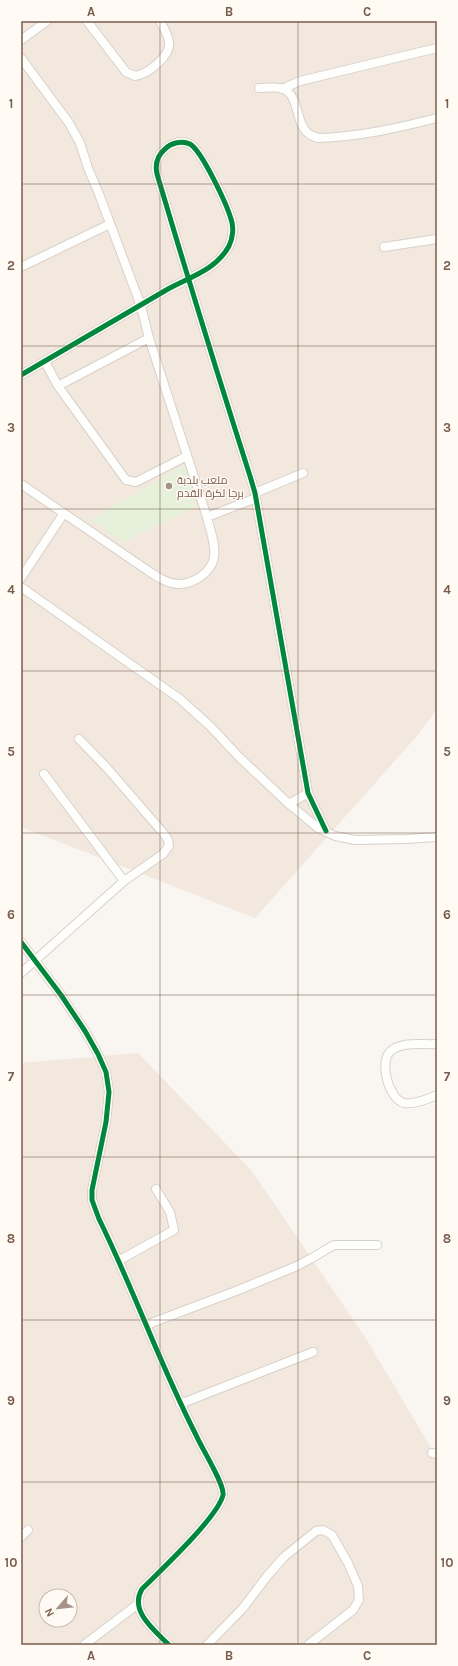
<svg xmlns="http://www.w3.org/2000/svg" width="458" height="1666" font-family="Karla,Cairo,sans-serif">
<style>
.residential{fill:#f2e8de;fill-rule:evenodd}
.pitch{fill:#e7f0db}
.lines{fill:none;stroke-linecap:round;stroke-linejoin:round}
.minor-casing{stroke:#d7d1cb;stroke-width:10}
.minor{stroke:#fefefd;stroke-width:8}
.cycleway-casing{stroke:#fffaf3;stroke-width:8}
.cycleway{stroke:#00873e;stroke-width:5}
.grid{fill:none;stroke:#7a5c4d;stroke-width:1;stroke-opacity:0.55}
.poi-dot{fill:#a69286;stroke:#fffaf3;stroke-width:1.5}
.labels{text-anchor:middle;dominant-baseline:central;stroke-width:3;stroke-linejoin:round;paint-order:stroke}
.poi-label{font-size:11px;fill:#7a5c4d;stroke:#fffaf3;text-anchor:start}
.neatline{fill:none;stroke:#7a5c4d;stroke-width:1.5}
.grid-label{font-size:13px;text-anchor:middle;font-weight:bold;fill:#7a5c4d}
</style>
<rect width="100%" height="100%" fill="#f9f5f0"/>
<path class="residential" d="M21 21H437V709L417 736 255 918 21 827Z
M138 1053 252 1171 367 1340 437 1458V1645H21V1063ZM46 1596H70V1620H46Z"/>
<path class="pitch" d="M184 465 196 507 123 542 90 520Z"/>
<g class="lines">
<defs>
<path id="minor" d="M87 21 126 72 135 76C148 74 171 56 169 42 168 34 163 27 160 21
M21 40 47 21
M21 58 69 123 80 143 88 168 99 194 141 306 149 338 207 517C210 530 216 544 214 557 212 572 193 585 177 584 166 583 156 576 147 570L21 484
M259 88C266 88 277 86 284 89 303 99 292 132 318 138 358 137 398 128 437 118
M282 89 300 81 437 48
M384 247 437 239
M21 267 110 224
M45 362 58 386 126 480 136 482 187 456
M21 375 168 289C190 277 216 270 229 246 233 238 234 227 231 219 227 205 202 151 190 144 182 140 171 143 165 149 157 156 155 165 157 174 187 275 218 376 250 476L255 493 308 793 326 831
M58 386 149 338
M255 493 303 473
M207 517 256 498
M21 578 64 513
M21 587 180 699 211 727 239 757 289 804 318 828 335 836 355 840 407 839 437 837
M44 774 124 881
M289 804 308 793
M21 942 61 995 85 1031 98 1054 106 1072 109 1092 106 1122 92 1190V1200L99 1219C134 1290 160 1365 196 1435 201 1447 225 1485 223 1495 218 1517 160 1571 142 1589 129 1611 154 1630 169 1645
M21 973 124 881 163 854 169 846 168 840 165 835 107 768 79 739
M437 1044C423 1045 404 1041 392 1050 378 1059 388 1099 404 1103 414 1105 428 1099 437 1095
M118 1261 174 1230 170 1212 156 1189
M146 1325 236 1291 297 1266 310 1259 334 1245H377
M180 1404 313 1352
M432 1453 437 1454
M21 1537 28 1530
M84 1645 138 1604
M207 1645 243 1608 268 1575 284 1557 316 1531 323 1530 332 1535 348 1563 358 1586 359 1600 353 1610 308 1645"/>
</defs>
<use href="#minor" class="minor-casing"/>
<use href="#minor" class="minor"/>
<defs>
<path id="cycleway" d="M21 375 168 289C190 277 216 270 229 246 233 238 234 227 231 219 227 205 202 151 190 144 182 140 171 143 165 149 157 156 155 165 157 174 187 275 218 376 250 476L255 493 308 793 326 831
M21 942 61 995 85 1031 98 1054 106 1072 109 1092 106 1122 92 1190V1200L99 1219C134 1290 160 1365 196 1435 201 1447 225 1485 223 1495 218 1517 160 1571 142 1589 129 1611 154 1630 169 1645"/>
</defs>
<use href="#cycleway" class="cycleway-casing"/>
<use href="#cycleway" class="cycleway"/>
</g>
<path class="grid" d="M160 21V1645M298 21V1645M21 184H437M21 346H437M21 509H437M21 671H437M21 833H437M21 995H437M21 1157H437M21 1320H437M21 1482H437"/>
<circle class="poi-dot" cx="169" cy="486" r="4"/>
<g class="labels">
<g class="poi-label">
<text x="177" y="480">ملعب بلدبة<tspan x="177" dy="13">برجا لكرة القدم</tspan></text>
</g>
</g>
<rect width="458" height="1666" fill="none" stroke="#fffaf3" stroke-width="44"/>
<g transform="translate(58 1608) rotate(242)"><circle r="19" fill="#fffaf3" stroke="#cabbb1"/>
<path d="M0-3L7 15L0 10L-7 15Z" fill="#a69286"/>
<text y="-6" font-size="11" font-weight="bold" text-anchor="middle" fill="#7a5c4d">N</text>
</g>
<rect x="22" y="22" width="414" height="1622" class="neatline"/>
<g class="grid-label">
<text x="91" y="16">A</text>
<text x="229" y="16">B</text>
<text x="367" y="16">C</text>
<text x="11" y="108">1</text>
<text x="447" y="108">1</text>
<text x="11" y="270">2</text>
<text x="447" y="270">2</text>
<text x="11" y="432">3</text>
<text x="447" y="432">3</text>
<text x="11" y="594">4</text>
<text x="447" y="594">4</text>
<text x="11" y="756">5</text>
<text x="447" y="756">5</text>
<text x="11" y="919">6</text>
<text x="447" y="919">6</text>
<text x="11" y="1081">7</text>
<text x="447" y="1081">7</text>
<text x="11" y="1243">8</text>
<text x="447" y="1243">8</text>
<text x="11" y="1405">9</text>
<text x="447" y="1405">9</text>
<text x="11" y="1567">10</text>
<text x="447" y="1567">10</text>
<text x="91" y="1660">A</text>
<text x="229" y="1660">B</text>
<text x="367" y="1660">C</text>
</g>
</svg>
